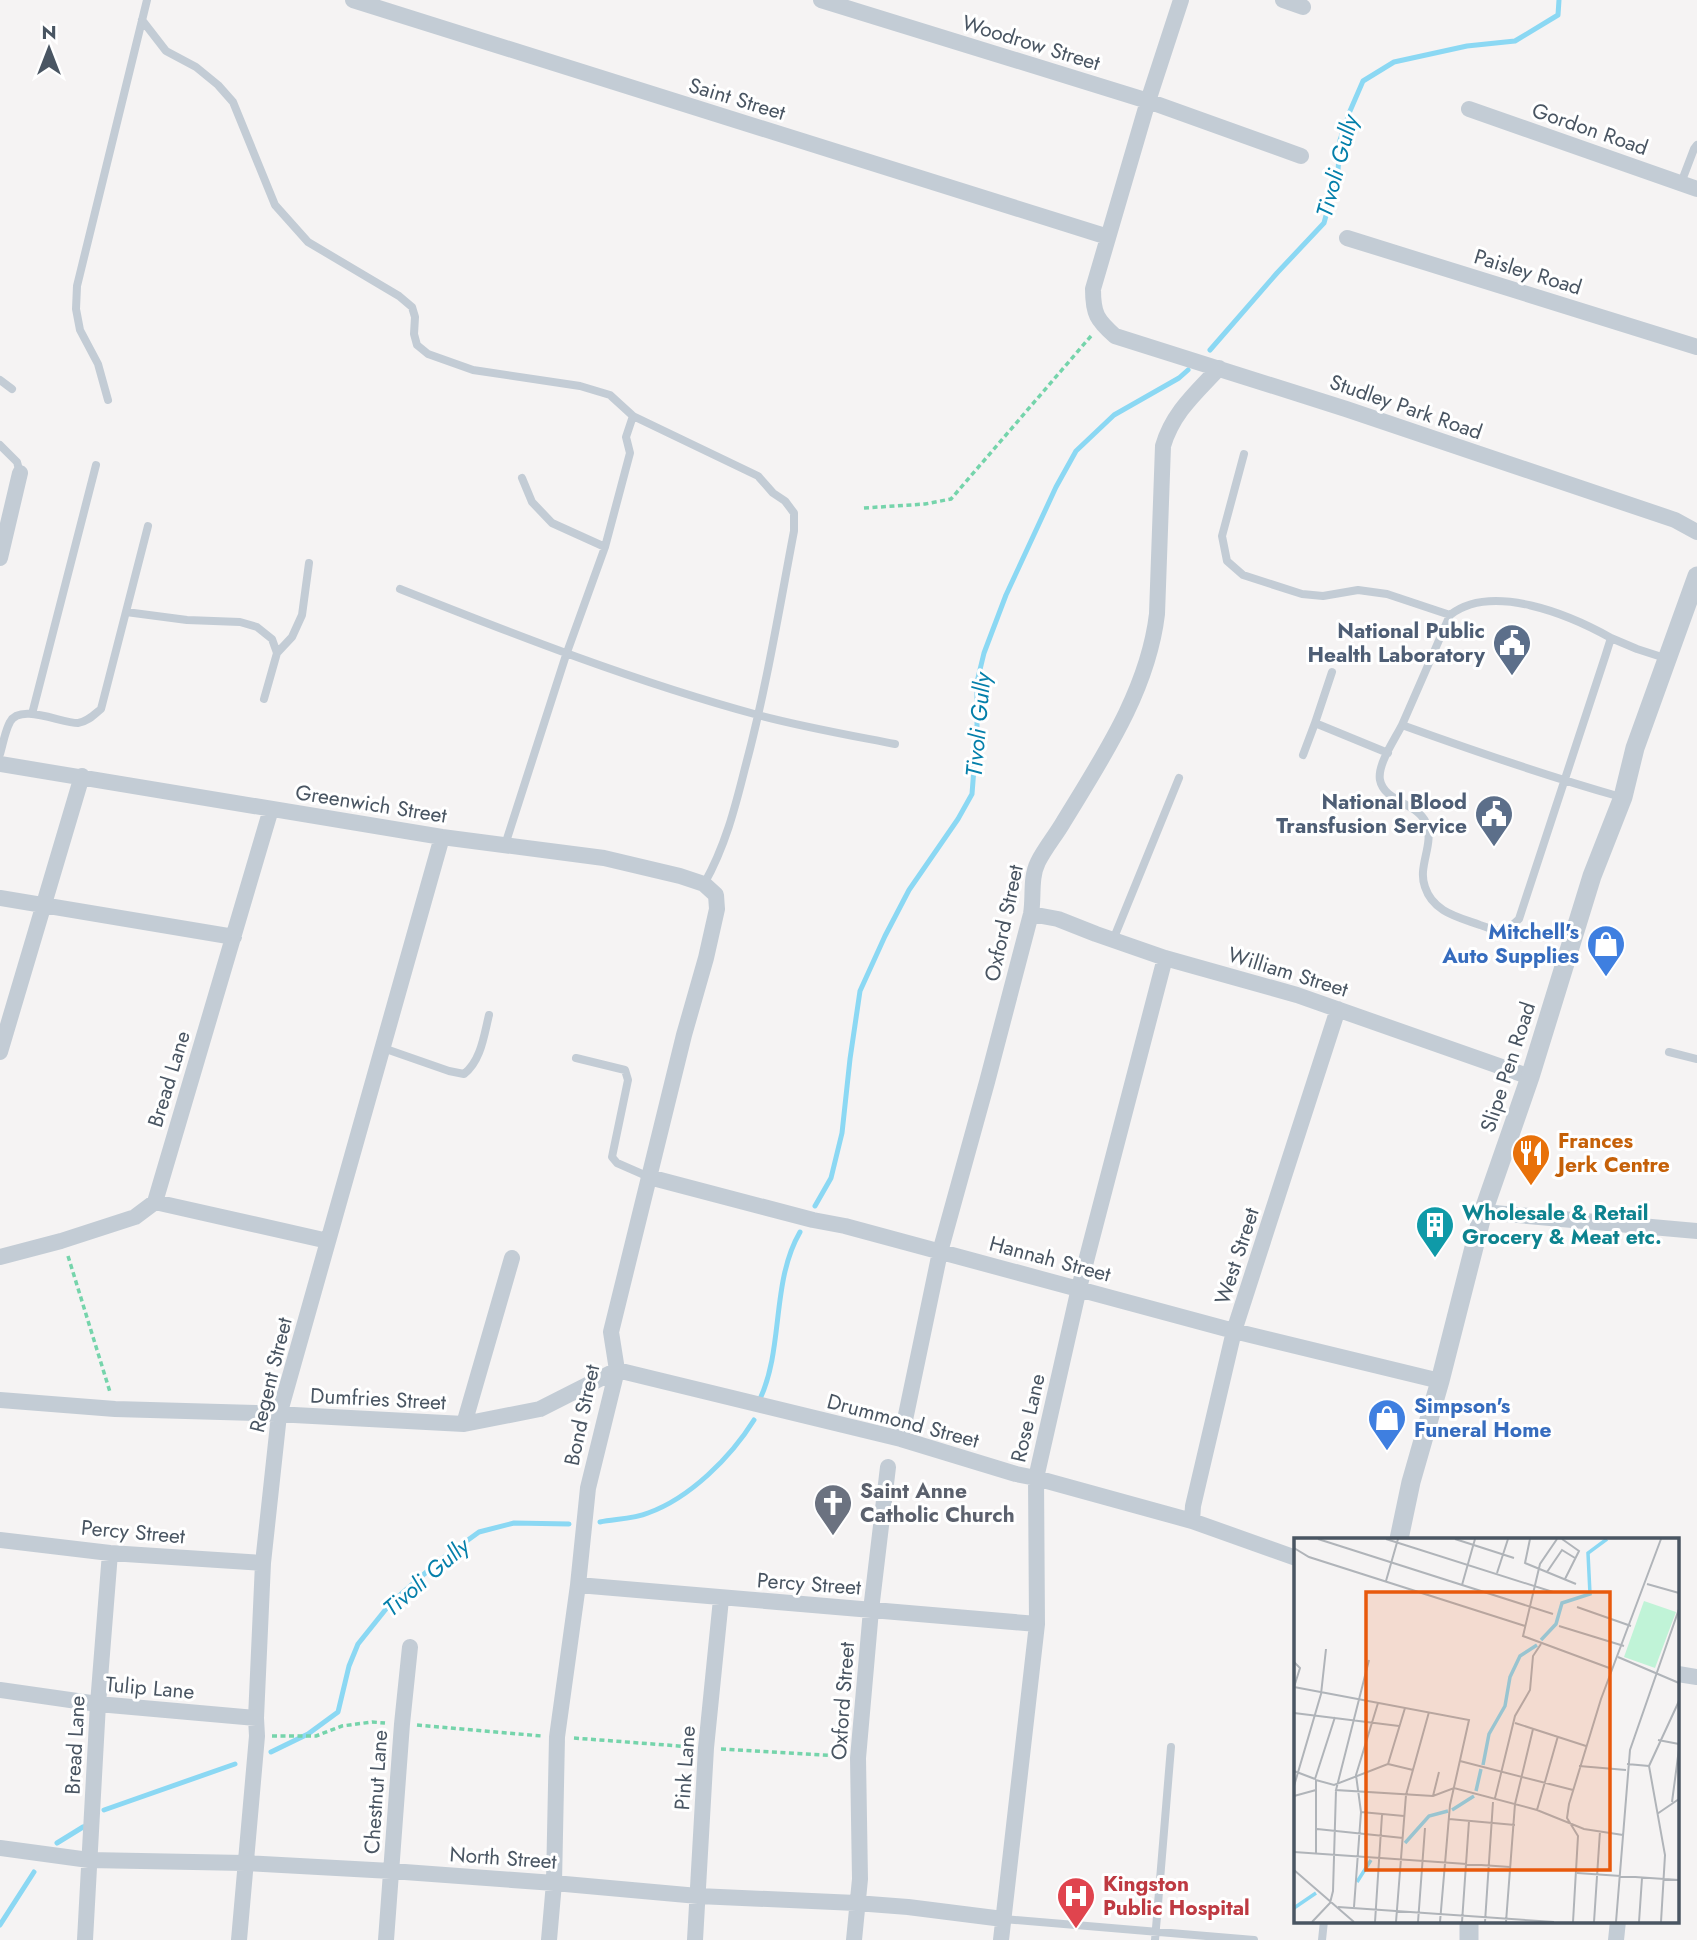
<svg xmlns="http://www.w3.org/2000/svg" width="1697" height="1940" font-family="Jost,sans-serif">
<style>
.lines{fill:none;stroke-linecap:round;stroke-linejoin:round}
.stream{stroke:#8bd8f3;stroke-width:5}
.path{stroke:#75d4ab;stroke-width:3.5;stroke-dasharray:5 3.5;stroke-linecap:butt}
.service{stroke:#c3ccd5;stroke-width:8}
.minor{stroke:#c3ccd5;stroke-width:16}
.tertiary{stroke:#c3ccd5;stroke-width:19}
.labels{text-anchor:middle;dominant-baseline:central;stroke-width:6;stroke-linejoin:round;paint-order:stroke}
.street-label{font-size:21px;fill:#495562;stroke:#fff}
.service-label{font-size:21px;font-weight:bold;fill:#4e5e75;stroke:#fff;text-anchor:end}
.shop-label{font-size:21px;font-weight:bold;fill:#366cbe;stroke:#fff;text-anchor:end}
.food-label{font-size:21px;font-weight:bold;fill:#c56008;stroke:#fff;text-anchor:start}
.culture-label{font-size:21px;font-weight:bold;fill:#0d838f;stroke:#fff;text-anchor:start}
.worship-label{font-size:21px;font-weight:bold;fill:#5b616d;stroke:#fff;text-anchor:start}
.health-label{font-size:21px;font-weight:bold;fill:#be3a42;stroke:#fff;text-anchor:start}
.water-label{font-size:23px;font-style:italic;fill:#047faa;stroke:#fff}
.inset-river{fill:none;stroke:#8bd8f3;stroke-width:3.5}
.inset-road{fill:none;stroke:#b0b4b9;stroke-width:2}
.view{fill:#e8590c;fill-opacity:0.15;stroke:#e8590c;stroke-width:3.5}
.inset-edge{fill:none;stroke:#495562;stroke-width:3.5}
</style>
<rect width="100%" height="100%" fill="#f5f3f3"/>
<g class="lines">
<path class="stream" d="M1210 350 1277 273 1324 223 1338 171 1340 140 1350 111 1363 81 1394 62 1467 46 1515 41 1558 15 1559 0
M815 1206 831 1178 842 1133 850 1059 860 991 885 936 909 890 958 819 972 794 977 730V682L984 653 1006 595 1056 487 1076 451 1114 415 1179 378 1188 370
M760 1399C784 1347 771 1282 800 1232
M600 1522C615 1519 634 1519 648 1513 690 1498 731 1457 754 1420
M271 1752 308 1734 338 1712 349 1666 358 1644 390 1604 439 1561 479 1532 514 1523 569 1524
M104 1810 235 1764
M57 1843 83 1827
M0 1925 34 1872"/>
<path class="path" d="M864 508 925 504 951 499 1091 336
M68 1256 110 1392
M417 1725 542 1736
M272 1736H316L342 1726 372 1722 385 1723
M574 1738 692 1747
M721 1749 842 1756"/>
<path class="service" d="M142 20 166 51 196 67 218 85 233 102 275 205 308 242 399 296 412 307 415 317 414 334 417 345 428 354 473 370 580 386 610 395 633 416 758 476 773 493 785 501 794 513V531C779 610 766 690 745 768 735 808 725 847 704 884
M1681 183 1694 149 1697 145
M0 380 12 389
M108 400 98 364 80 330 76 309 77 286 147 0
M0 445 17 462 20 473
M1244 454 1222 536 1227 561 1243 575 1302 594 1323 596 1358 590 1387 594 1450 615
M522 478 532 502 552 523 605 547
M400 589C518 636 636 682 758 715 803 727 849 735 895 744
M126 612 187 620 240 622 257 627 272 639 277 653 264 699
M1611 638 1637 649 1668 659
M277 653 292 637 302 615 309 563
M32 714 96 465
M1315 723 1332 672
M1402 725 1450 615C1492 582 1570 615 1611 638L1605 657 1519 919C1513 924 1509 930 1501 931 1495 931 1487 927 1480 925 1458 917 1433 912 1425 887 1417 866 1435 844 1426 823 1418 803 1384 802 1380 780 1377 765 1395 739 1402 725 1474 751 1547 776 1621 797
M0 754C3 744 5 731 10 722 20 703 61 723 78 723 87 722 94 715 101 709L148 526
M1303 755 1315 723 1388 753
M505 845 566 655 605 547 630 453 626 437 633 416
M1113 940 1179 778
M383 1048 449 1071 464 1074C481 1061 484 1035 489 1015
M1669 1052 1697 1059
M576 1058 625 1070 628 1080 612 1157 617 1163 649 1177
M1003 1919 1254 1940
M1155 1940 1171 1747
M1322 1940 1324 1921"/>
<path class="minor" d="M353 0 1108 237
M821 0 1148 101 1301 156
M1181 0 1148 101 1093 289C1093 314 1097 320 1115 336L1346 409 1675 520 1697 532
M1283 0 1303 7
M1469 109 1697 189
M1347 238 1697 347
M0 558 20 473
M0 764 442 837 604 858 680 876 704 884 716 895 717 909 706 958 684 1035 611 1332 617 1370 588 1488 578 1585 557 1737 554 1883 549 1940
M0 898 234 937
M1031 914 1058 919 1096 934 1165 958 1297 995 1530 1077
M0 1052 82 776
M649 1177 813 1220 845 1226 1234 1331 1440 1381
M155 1202 328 1241
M1483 1212 1697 1231
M0 1257 61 1241 135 1217 155 1202 271 809
M0 1400 115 1409 256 1413 464 1424 540 1409 617 1370 901 1439 1016 1474 1036 1478 1192 1521 1296 1558
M464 1424 512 1258
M901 1439 940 1252 987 1082 1031 914C1034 897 1030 878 1038 862 1045 848 1056 835 1064 821 1103 757 1148 690 1157 614L1163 446C1173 412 1196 393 1219 368
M1192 1521 1193 1506 1234 1331 1338 1009
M0 1540 110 1553 263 1563
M578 1585 1037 1624
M1678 1674 1697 1677
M0 1690 98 1704 256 1718
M0 1848 89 1860 245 1863 391 1871 554 1883 698 1896 856 1903 908 1907 1003 1919
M85 1940 98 1704 110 1553
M239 1940 257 1736 256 1718 263 1563 279 1415 442 837
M386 1940 402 1724 410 1647
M695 1940 706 1748 721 1599
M854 1940 860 1879 858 1758 871 1610 888 1467
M1001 1940 1037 1624 1036 1478 1079 1288 1165 958
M1616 1940 1618 1921"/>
<path class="tertiary" d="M1399 1539 1411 1482 1440 1381 1483 1212 1530 1077 1592 876 1623 797 1635 748 1697 576
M1469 1940V1921"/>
</g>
<defs>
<symbol id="civic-pin" viewBox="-11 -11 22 30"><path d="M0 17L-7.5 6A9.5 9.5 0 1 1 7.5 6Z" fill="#5c6f8a" stroke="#fff"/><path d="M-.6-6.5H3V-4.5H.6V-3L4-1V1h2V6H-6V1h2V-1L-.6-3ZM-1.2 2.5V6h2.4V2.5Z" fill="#fff"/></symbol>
<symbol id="shop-pin" viewBox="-11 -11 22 30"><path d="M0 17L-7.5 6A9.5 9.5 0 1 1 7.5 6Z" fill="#3f7fe0" stroke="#fff"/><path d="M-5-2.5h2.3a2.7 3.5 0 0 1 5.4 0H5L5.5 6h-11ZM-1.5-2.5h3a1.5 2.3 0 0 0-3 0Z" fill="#fff"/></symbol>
<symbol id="restaurant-pin" viewBox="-11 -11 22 30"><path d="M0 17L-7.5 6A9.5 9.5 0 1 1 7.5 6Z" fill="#e8710a" stroke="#fff"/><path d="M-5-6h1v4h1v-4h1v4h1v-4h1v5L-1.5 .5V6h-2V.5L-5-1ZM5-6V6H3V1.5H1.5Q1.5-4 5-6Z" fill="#fff"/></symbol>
<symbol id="building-pin" viewBox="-11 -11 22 30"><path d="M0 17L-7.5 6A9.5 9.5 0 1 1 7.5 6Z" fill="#0f9aa8" stroke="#fff"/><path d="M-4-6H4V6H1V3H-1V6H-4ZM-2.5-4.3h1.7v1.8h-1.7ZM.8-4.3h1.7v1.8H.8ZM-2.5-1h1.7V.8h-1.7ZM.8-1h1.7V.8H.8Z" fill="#fff"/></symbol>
<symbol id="church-pin" viewBox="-11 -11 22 30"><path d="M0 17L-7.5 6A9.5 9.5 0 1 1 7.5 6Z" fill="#6b7280" stroke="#fff"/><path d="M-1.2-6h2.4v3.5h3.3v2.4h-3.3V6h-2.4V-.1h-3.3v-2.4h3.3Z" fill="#fff"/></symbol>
<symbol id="hospital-pin" viewBox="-11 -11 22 30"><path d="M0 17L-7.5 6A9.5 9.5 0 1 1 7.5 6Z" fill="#e0444e" stroke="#fff"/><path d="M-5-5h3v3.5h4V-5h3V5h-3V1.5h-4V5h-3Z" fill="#fff"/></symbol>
</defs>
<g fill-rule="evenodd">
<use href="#civic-pin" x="1490" y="621" width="44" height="60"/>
<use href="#civic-pin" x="1472" y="792" width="44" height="60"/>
<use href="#shop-pin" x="1584" y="922" width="44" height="60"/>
<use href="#restaurant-pin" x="1509" y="1131" width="44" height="60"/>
<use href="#building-pin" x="1413" y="1203" width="44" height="60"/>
<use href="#shop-pin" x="1365" y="1396" width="44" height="60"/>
<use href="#church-pin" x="811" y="1481" width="44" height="60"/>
<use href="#hospital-pin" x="1054" y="1874" width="44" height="60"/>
</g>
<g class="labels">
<g class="street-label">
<text transform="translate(1031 43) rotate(17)">Woodrow Street</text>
<text transform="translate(737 99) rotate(17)">Saint Street</text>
<text transform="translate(1590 129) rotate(19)">Gordon Road</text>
<text transform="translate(1528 272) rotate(17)">Paisley Road</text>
<text transform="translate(1406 407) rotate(19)">Studley Park Road</text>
<text transform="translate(371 804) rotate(9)">Greenwich Street</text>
<text transform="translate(1004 923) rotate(-78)">Oxford Street</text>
<text transform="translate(1288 972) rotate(17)">William Street</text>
<text transform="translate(1508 1067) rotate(-72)">Slipe Pen Road</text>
<text transform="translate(169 1079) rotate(-73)">Bread Lane</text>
<text transform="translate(1237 1256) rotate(-72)">West Street</text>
<text transform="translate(1050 1259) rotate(15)">Hannah Street</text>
<text transform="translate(271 1375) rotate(-76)">Regent Street</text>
<text transform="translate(378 1399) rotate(3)">Dumfries Street</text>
<text transform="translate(582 1415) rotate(-78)">Bond Street</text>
<text transform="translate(1028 1418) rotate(-77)">Rose Lane</text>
<text transform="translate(903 1421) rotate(15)">Drummond Street</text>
<text transform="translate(133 1532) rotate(5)">Percy Street</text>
<text transform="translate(809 1584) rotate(4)">Percy Street</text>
<text transform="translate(150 1688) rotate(5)">Tulip Lane</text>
<text transform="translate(843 1701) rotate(-86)">Oxford Street</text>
<text transform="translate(75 1745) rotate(-87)">Bread Lane</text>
<text transform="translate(685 1768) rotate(-86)">Pink Lane</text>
<text transform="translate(376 1792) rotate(-86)">Chestnut Lane</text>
<text transform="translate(503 1858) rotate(4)">North Street</text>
</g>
<g class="service-label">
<text x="1485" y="631">National Public<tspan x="1485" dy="24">Health Laboratory</tspan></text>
<text x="1467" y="802">National Blood<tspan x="1467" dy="24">Transfusion Service</tspan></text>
</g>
<g class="shop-label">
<text x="1579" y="932">Mitchell's<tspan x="1579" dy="24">Auto Supplies</tspan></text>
<text x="1414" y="1406" text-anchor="start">Simpson's<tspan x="1414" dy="24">Funeral Home</tspan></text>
</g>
<g class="food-label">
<text x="1558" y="1141">Frances<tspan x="1558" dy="24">Jerk Centre</tspan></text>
</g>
<g class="culture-label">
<text x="1462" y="1213">Wholesale &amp; Retail<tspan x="1462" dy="24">Grocery &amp; Meat etc.</tspan></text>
</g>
<g class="worship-label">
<text x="860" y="1491">Saint Anne<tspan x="860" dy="24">Catholic Church</tspan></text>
</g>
<g class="health-label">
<text x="1103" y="1884">Kingston<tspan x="1103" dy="24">Public Hospital</tspan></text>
</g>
<g class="water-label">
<text transform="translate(1337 166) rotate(-75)">Tivoli Gully</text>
<text transform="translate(978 725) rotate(-85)">Tivoli Gully</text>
<text transform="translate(426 1577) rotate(-41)">Tivoli Gully</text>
</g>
</g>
<g transform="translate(1294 1538)">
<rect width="385" height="385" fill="#f5f3f3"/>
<path d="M350 63 382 74 361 130 330 119Z" fill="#c0f3d7"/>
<path class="inset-river" d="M247 102 262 86 268 65 296 56 294 15 313 1M189 227 195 196 211 168 216 139 226 118 243 107M182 253 187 231M158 272 180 258M111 305 135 278 154 273M63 344 77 322M0 370 22 355"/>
<path class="inset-road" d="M24 1 259 76M92 1 259 54M161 1 220 20M236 1 231 25 282 46M263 1 246 26 229 98 318 131M268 1 285 13 271 41M0 10 15 19 231 88M253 34 268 12 281 20M203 35 214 1M92 43 104 1M353 46 385 55M168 47 181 1M283 69 337 88M265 88 330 108M324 119 385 145M75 122 42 252 139 258 160 250 243 272 290 291 329 297M0 124 6 130 0 149M0 149 175 182 156 267 146 384M0 175 105 188M221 185 292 208M364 202 385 206M166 223 279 252M94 226 119 232M333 226 355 228M285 228 332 232M0 233 21 241M21 241 41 179M0 248 27 156 32 111M0 258 22 252M139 258 145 234M201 260 221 178 236 152 239 118 247 106M378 264 385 211M243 272 264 198M67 274 110 278M363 276 385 261M155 281 221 287M23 291 109 300M0 314 216 329M22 315V242L40 247 94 226 111 170M0 332 60 384M283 335 385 342M44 369 260 384M60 369 67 274 62 237 84 165M18 384 36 365 39 353 42 252M81 384 88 277M102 384 112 257 135 174M124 384 131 290M168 384 175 283M191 384 199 264M212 384 221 266 239 191M279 384 284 298 273 280 275 266 307 161 367 1M300 384 306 293M322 384 336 212 385 71M345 384 348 340M367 384 371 317 355 228 385 163"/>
<path class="view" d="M72 54H316V332H72Z"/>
<rect width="385" height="385" class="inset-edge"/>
</g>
<g transform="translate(49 49)" stroke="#ffffff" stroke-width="5" paint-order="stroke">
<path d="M0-5L12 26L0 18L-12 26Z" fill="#495562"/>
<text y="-10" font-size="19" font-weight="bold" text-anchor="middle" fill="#495562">N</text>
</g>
</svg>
